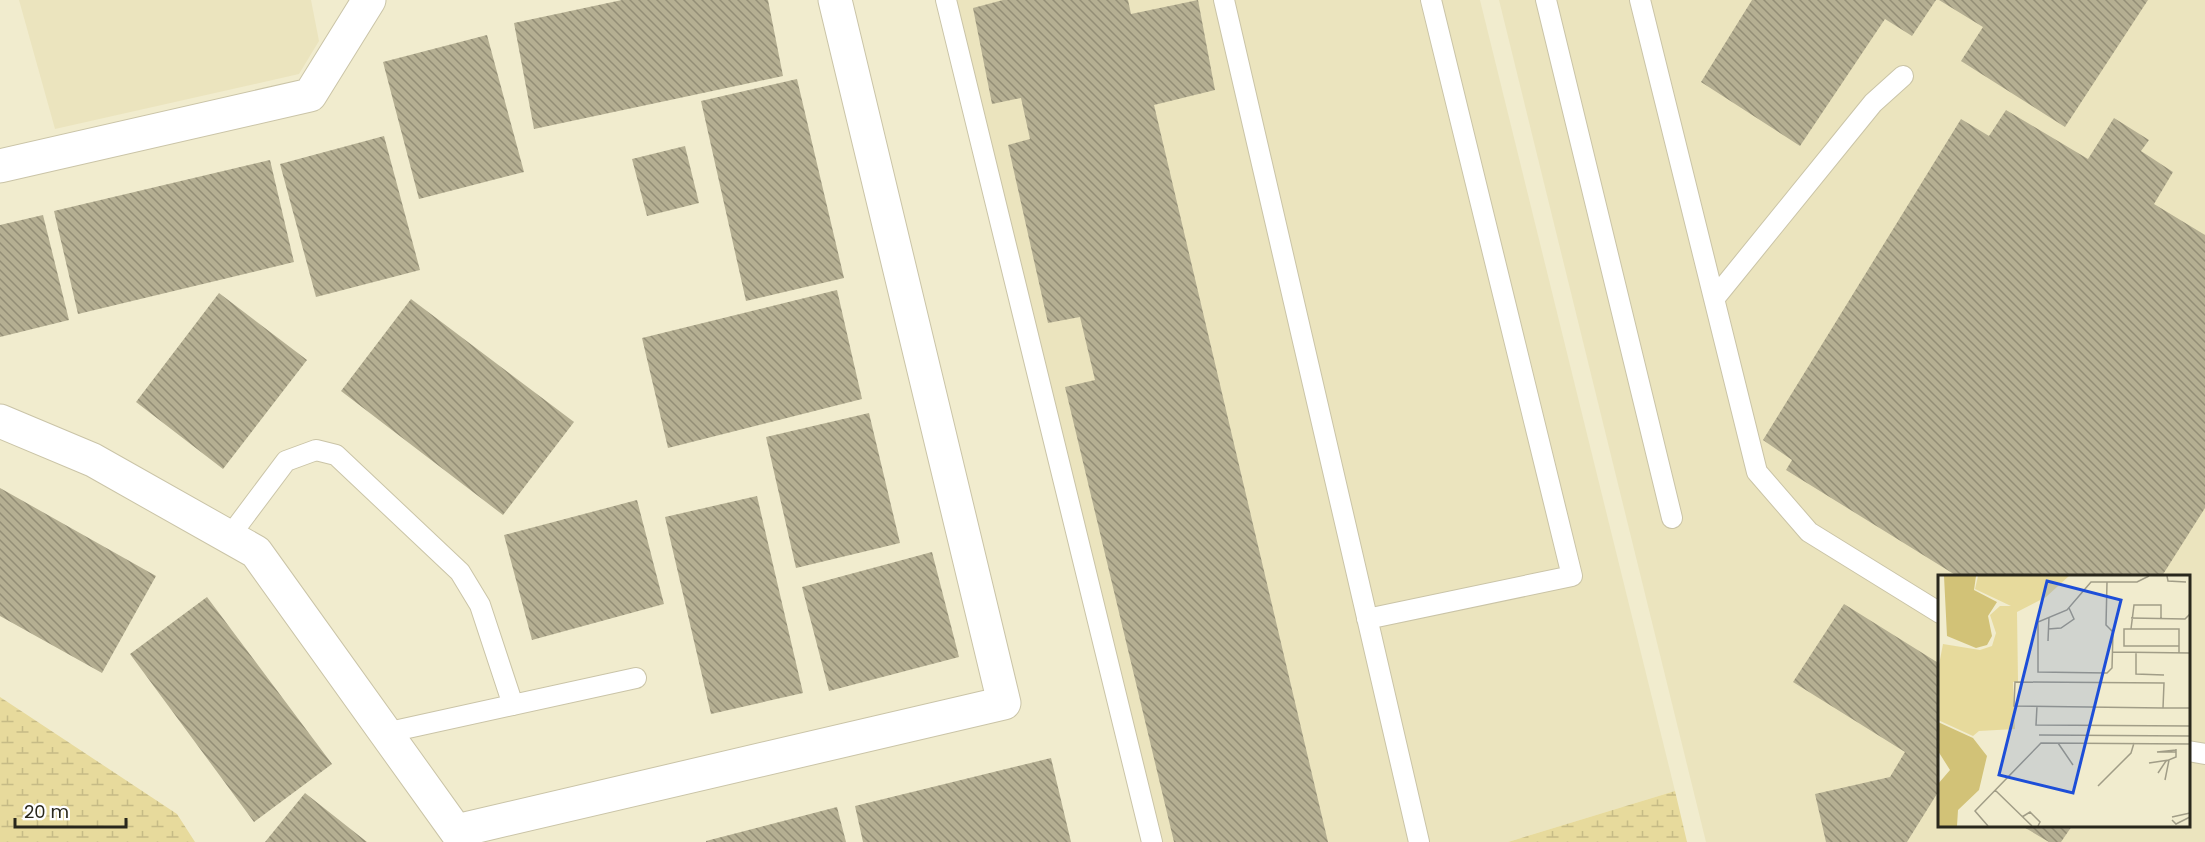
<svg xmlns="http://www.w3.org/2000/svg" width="2205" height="842" font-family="Poppins,sans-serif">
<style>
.built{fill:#ebe4be;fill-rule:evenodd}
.wetland{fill:url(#wetland-marsh)}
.building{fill:url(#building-back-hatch)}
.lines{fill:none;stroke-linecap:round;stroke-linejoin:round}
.lane-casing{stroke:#cac4a7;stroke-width:22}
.street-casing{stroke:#cac4a7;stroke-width:35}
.lane{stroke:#fff;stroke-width:20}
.street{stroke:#fff;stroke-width:33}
.inset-road{fill:none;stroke:#a19d87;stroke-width:1.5}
.view{fill:#1d4ed8;fill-opacity:0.15;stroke:#1d4ed8;stroke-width:3}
.inset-edge{fill:none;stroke:#29271c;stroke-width:3}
</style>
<defs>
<pattern id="wetland-marsh" width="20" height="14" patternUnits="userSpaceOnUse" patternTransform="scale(1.5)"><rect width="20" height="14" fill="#e7da9c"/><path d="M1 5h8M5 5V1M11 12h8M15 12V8" fill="none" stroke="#c6bb86"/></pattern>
<pattern id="building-back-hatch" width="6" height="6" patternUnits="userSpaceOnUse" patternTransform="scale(1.5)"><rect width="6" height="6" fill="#b5af92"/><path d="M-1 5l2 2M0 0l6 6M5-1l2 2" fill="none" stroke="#938e76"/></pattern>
</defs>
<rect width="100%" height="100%" fill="#f1ecce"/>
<path class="built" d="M19 0H311L319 41 299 74 55 129Z
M939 0H1480L1675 791 1508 842H1146Z
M1499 0H2205V842H1706ZM1940 576H2188V826H1940Z"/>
<path class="wetland" d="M0 697 177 814 195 842H0Z
M1675 791 1687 842H1508Z"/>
<path class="building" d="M622 0H768L783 76 534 129 514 23Z
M1003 0H1128L1131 14 1198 0 1215 90 1154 105 1328 842H1174L1065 387 1095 380 1080 317 1048 323 1008 145 1030 139 1021 98 992 104 973 8Z
M1752 0H1936L1912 36 1885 19 1800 146 1701 82Z
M1939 0H2148L2065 127 1961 61 1983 27Z
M487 35 524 172 419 199 383 62Z
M797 79 844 278 746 301 701 101Z
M2006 110 2088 159 2114 118 2149 140 2141 151 2173 172 2154 204 2205 235V508L2162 576H1957L1786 470 1792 460 1763 440 1961 119 1989 136Z
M384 136 420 270 316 297 280 164Z
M685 146 699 203 647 216 632 159Z
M270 160 294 262 78 314 54 211Z
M43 215 69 320 0 337V225Z
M837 290 862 399 668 448 642 338Z
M219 293 307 360 223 469 136 402Z
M411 299 574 422 503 515 341 391Z
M869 413 900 543 796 568 766 437Z
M0 488 156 576 102 673 0 616Z
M757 496 803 693 711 714 665 517Z
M637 500 664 604 532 640 504 535Z
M932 552 959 657 829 691 802 587Z
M207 597 332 764 254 822 130 654Z
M1844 604 1940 664V789L1907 842H1826L1815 794 1890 777 1905 752 1793 682Z
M1051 758 1071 842H863L855 806Z
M305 793 367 842H265Z
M837 807 846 842H706V841Z
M2022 826H2072L2061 842H2049Z"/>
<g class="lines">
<defs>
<path id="lane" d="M946 0 1152 842
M1224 0 1419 842
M1546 0 1672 518
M1640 0 1757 472 1809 532 1940 613
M1714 299 1873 103 1903 76
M229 537 286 461 316 450 336 455 460 572 480 605 513 705
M1367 619 1572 576 1431 0
M385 733 636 678
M2188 751 2205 754"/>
<path id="street" d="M0 166 310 95 369 0
M0 421 93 460 256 552 456 831 1004 703 835 0"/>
</defs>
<use href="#lane" class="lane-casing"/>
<use href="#street" class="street-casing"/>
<use href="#lane" class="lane"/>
<use href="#street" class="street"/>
</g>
<g transform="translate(1938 575)">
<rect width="252" height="252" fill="#f1ecce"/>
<path d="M40 1H131L108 22 79 37 80 107H75L77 154 41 156 35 161 0 145V95L5 69 42 75 54 71 58 58 52 40 62 31H73L37 14Z" fill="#e7da9c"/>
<path d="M6 1H38L36 15 59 27 50 41 54 61 49 70 38 73 9 61ZM0 147 35 163 49 181 41 215 20 235 19 251H0V209L12 195 0 176Z" fill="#d2c277"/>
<path class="inset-road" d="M229 1 230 6 248 7M169 7 168 50 175 57 174 93 169 98 100 97V47L129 35 153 7H199L211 1M193 43 247 44 252 39M110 54 123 53 136 44 131 33M193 54 196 30H223V44M110 66 111 42M241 71H186V54H241V78M175 77 252 78M198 78V99L226 100M99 131 98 150 252 151M225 133 226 108 77 107 76 131 225 133H252M101 160 252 161M120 168 135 190M238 175 219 177H238M211 188 231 185M220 198 228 186 238 182V174M227 205 231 185M160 211 193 178 196 168M57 215 94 251M84 242 92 237 102 247 100 251M234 242 252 238M234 245 238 249 252 242M50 251 37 236 103 168 252 169"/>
<path class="view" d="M109 6 183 25 135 218 61 200Z"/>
<rect width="252" height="252" class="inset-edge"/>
</g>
<path d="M15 818v9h111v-9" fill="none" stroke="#29271c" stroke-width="3"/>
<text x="24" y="818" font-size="18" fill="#29271c" stroke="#ffffff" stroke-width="4.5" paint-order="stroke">20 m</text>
</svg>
